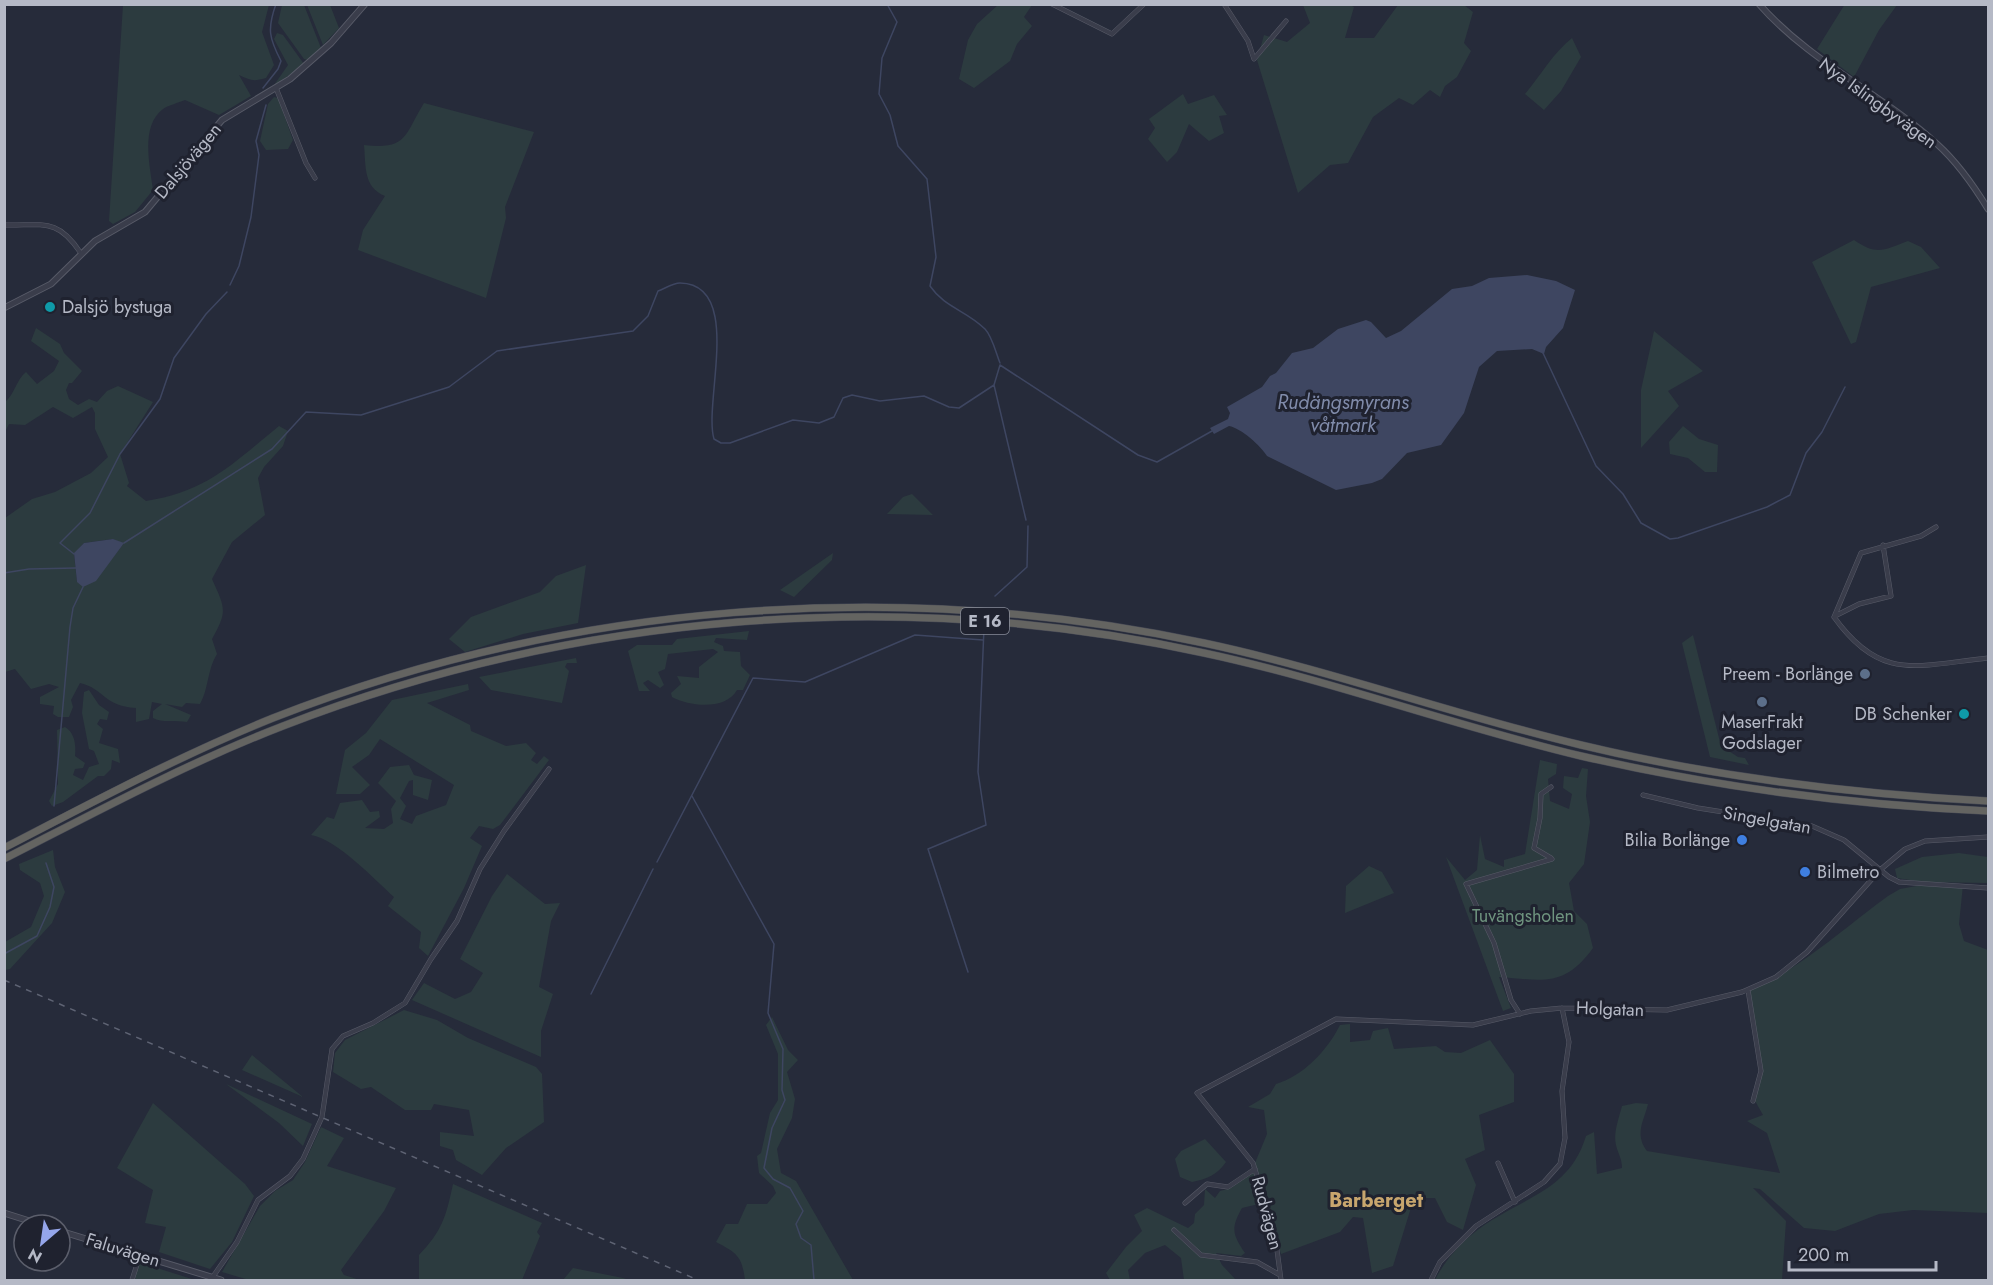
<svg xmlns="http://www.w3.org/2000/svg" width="1993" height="1285" font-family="Jost,sans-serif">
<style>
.green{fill:#2c3b3f;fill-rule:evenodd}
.water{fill:#3e4661}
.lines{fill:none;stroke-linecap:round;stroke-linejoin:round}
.stream{stroke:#3e4661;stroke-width:1.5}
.minor-casing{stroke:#585b68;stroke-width:5}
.tertiary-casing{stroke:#585b68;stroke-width:7}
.trunk-casing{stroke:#454855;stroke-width:8}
.minor{stroke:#3a3d4b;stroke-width:4}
.tertiary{stroke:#3a3d4b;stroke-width:5}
.trunk{stroke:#646461;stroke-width:7}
.rail{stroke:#5e6373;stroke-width:1.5;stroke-dasharray:6 6;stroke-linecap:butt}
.culture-dot{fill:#0f9aa8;stroke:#1f222f;stroke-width:2}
.service-dot{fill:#5c6f8a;stroke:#1f222f;stroke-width:2}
.shop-dot{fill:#3f7fe0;stroke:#1f222f;stroke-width:2}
.labels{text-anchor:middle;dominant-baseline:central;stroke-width:6;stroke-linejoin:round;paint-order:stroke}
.shield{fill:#1f222f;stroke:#888c99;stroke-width:1.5}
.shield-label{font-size:16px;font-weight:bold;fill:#b5b9c6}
.street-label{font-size:18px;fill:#b5b9c6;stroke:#1f222f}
.poi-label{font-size:18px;fill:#b5b9c6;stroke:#1f222f;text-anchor:end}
.park-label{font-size:18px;fill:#6f947f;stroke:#1f222f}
.water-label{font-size:20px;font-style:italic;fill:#808baa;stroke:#1f222f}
.neighbourhood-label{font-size:20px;font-weight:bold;fill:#c8a66e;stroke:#1f222f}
</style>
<rect width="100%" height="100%" fill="#262b3a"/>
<path class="green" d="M1845 4 1897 5 1879 30 1854 77 1817 49Z
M123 5H269L262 32 274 65 266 78C252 82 251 80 239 75L251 96 219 115 185 100C178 103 169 105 163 109 140 126 150 166 153 190L135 212 113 224 109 221Z
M282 5H304L321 48 308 60 304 59 278 23Z
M307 5H330L339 28 323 45Z
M998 5H1032L1024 17 1032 26 1017 44 1010 61 974 88 959 79 968 40 977 24Z
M1303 5H1350L1354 7 1345 38H1374L1398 5H1464L1473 12 1464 43 1471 51 1457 77 1445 86 1440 97 1430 90 1413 105 1399 98 1373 117 1348 163 1330 165 1298 193 1257 60 1264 35 1287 42 1310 23Z
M277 33 283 35 304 64 272 88 288 65 274 39Z
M1572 38 1581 57 1561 91 1544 110 1525 94C1541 75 1553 53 1572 38Z
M1183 94 1188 104 1214 95 1227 115 1219 116 1224 133 1209 141 1189 124 1177 152 1167 162 1148 139 1155 128 1149 119Z
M274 97 278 98 293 140 288 149 266 150 260 141 268 104Z
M424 103 534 132 505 207 506 218 486 298 358 250 363 230 385 196C363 187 366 166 364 145 407 150 404 136 424 103Z
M1854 240C1877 256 1884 250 1908 241L1921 247 1940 268 1871 287 1856 342 1851 344 1812 262Z
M36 328 60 344 64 353 82 371 72 383H69L66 390 69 399 78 405 89 399 97 402 107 391 118 386 153 402 120 454 129 483 127 486 146 501C208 491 232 464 279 426L288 431 283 446 264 467 258 478 265 515 232 542 212 579C225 608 228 611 212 639L217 654C207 670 209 688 200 704L186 703 182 707 165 704 191 715 187 722C177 720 161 723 153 718V711L162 704 152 702 149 719 136 722V708C103 706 105 689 80 683L71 700 73 707 69 717H58L53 714 54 706 40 704V697L59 687 49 684 31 689 15 669 5 672V518L32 499 55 492 91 473 108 457 95 429V413L92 407 73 418 53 407 25 425 9 424 5 432V402C15 394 16 380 26 372L37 384 54 371 59 361 31 341ZM113 539 123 544 111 560 77 582 74 554 84 543Z
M1654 331 1703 371 1668 391 1679 406 1641 448V390Z
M1683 426 1699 439 1718 445 1717 472H1705L1688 458 1670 454 1669 442Z
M912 494 933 515 887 514 903 497Z
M833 553 832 560 794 597 780 590Z
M586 565 578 623 523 634 465 652 449 639 471 617 540 592 556 576Z
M749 631 747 640 716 638 714 642 723 646 724 651 740 652 741 666 750 675 743 690H737C726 710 691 707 672 697L671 693 681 684 677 676 699 678V667L718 652 713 649 668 654 665 669 658 672 664 685 660 688 648 680 643 683 650 691H639L628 651 637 645H672L677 639Z
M1693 635 1721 746 1738 757 1745 758 1749 765 1710 757 1682 643Z
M576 658 577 663H567L565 667 569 671 562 703 491 690 479 677Z
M468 684 469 690 427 703 470 725 471 731 506 746 526 743 536 753 531 760 537 764 544 756 549 760 500 825 493 829 479 826 470 838 482 846 464 888 428 956 419 948 421 932 388 906 394 897C374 879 338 840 311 835L327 817 334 819 340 803 362 800 370 812 379 811 380 817 365 828 384 829 393 823 391 809 396 801 378 783 390 767 409 765 414 775 432 780 428 800 413 795V780L409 781 400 798 406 806 400 819 412 824 416 816 446 805 454 785 380 739 369 755 352 767 370 785 360 794H336L345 750 366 733 392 700Z
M89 690 99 705 109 712 107 720 100 719 97 724 103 729 99 743 118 749 120 763 112 760 111 769 104 776H98L63 802 52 806 49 801 58 784 57 730 65 727C75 733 76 745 75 756L85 763 83 768 75 769 73 775 83 780 89 767 99 764 94 751 89 749 82 713 84 692Z
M1540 760 1557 764 1556 774 1548 779 1550 801 1569 809 1572 794 1563 788 1564 776 1578 778 1582 768 1588 769 1586 796 1590 822 1584 864 1569 883 1574 911 1587 924 1593 948C1564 988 1543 980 1499 977L1511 1008 1503 1011 1446 857 1465 880 1477 870 1480 835 1485 859 1504 867V860L1525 854Z
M53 850 55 867 65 892 52 923 10 969 5 970V942L31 927 44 896 40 883 20 870 19 864Z
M1959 853 1988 857V883L1922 882 1897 878 1895 869 1922 857Z
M1369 866 1382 872 1394 893 1345 913 1346 886Z
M507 874 545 904 560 903 551 921 539 987 553 994 541 1031V1057L412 1000 424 983 455 999 471 992 483 973 460 959 492 896Z
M1922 885H1963L1959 924 1964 941 1988 950V1213L1913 1210 1879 1214 1835 1231 1804 1228 1760 1189 1753 1188 1786 1221 1782 1280H1435C1446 1257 1469 1234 1492 1220 1532 1195 1571 1186 1586 1136L1594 1132 1597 1174 1622 1168C1622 1158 1618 1154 1616 1145 1613 1133 1619 1118 1622 1106L1636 1103 1648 1104C1644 1121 1634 1134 1647 1151L1780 1173 1767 1133 1747 1121 1763 1115 1754 1099 1761 1071 1748 990C1793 975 1848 925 1888 896L1900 889Z
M404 1010 437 1020 468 1038 536 1067 542 1074 544 1122 506 1148 482 1175 456 1160 453 1150 440 1146V1132L474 1136 469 1110 434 1104 431 1110H405L371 1087 361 1089 333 1072 335 1053 345 1040Z
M772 1017 788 1050 798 1060 787 1072 795 1099 792 1118 777 1149 781 1173 796 1181 853 1280H745C742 1256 737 1253 716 1242L726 1224H738L747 1204H767L776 1193 773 1186 759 1173 757 1156 761 1153 770 1113 778 1100V1054L766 1025Z
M1350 1024V1042L1370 1040 1373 1031 1388 1028 1394 1049 1436 1046 1445 1052 1461 1053 1490 1040 1514 1074V1102L1479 1115 1485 1150 1465 1159 1476 1185 1463 1230 1447 1222 1435 1198H1414L1393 1266 1372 1273 1363 1218 1353 1217 1340 1232 1281 1254 1255 1163 1267 1134 1264 1110 1248 1107 1270 1094 1276 1084C1303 1076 1327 1051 1340 1025Z
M252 1055 303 1097 242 1070Z
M226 1084 312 1124 303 1146 279 1123Z
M153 1103 245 1184 254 1196 232 1242 210 1269 159 1252 166 1227 145 1223 153 1190 117 1168Z
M321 1127 344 1138 327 1166 396 1188 384 1211 341 1270 344 1275 360 1280H249L222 1272 260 1206 275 1191 293 1180 305 1162Z
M1205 1139 1226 1162C1217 1175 1207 1179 1192 1182L1180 1177 1175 1159 1181 1151Z
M1254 1172 1263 1203 1242 1208C1230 1229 1233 1235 1245 1253L1241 1256 1216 1253 1222 1265 1236 1280H1184L1181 1258 1165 1245 1145 1253 1128 1270 1130 1280H1110L1106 1273 1126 1247 1142 1231 1134 1215 1147 1208 1188 1228 1194 1223 1195 1214 1204 1205 1205 1189 1215 1198 1220 1191 1231 1188Z
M453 1184 542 1223 537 1232 540 1236 522 1280H419V1255C442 1231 446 1217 453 1184Z
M138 1262 195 1280H135Z
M573 1268 623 1278 629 1280H563Z"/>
<path class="water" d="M1527 275 1556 281 1575 290 1563 328 1546 347 1544 354 1532 349 1497 351 1479 367 1464 413 1441 445 1407 453 1382 479 1372 483 1336 490 1267 456C1261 446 1241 428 1229 426L1214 434 1210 428 1228 419 1230 413 1227 407 1262 387 1270 376 1276 373 1292 353 1313 348 1338 329 1366 320 1371 322 1386 338 1401 331 1452 289 1472 286 1489 278Z
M113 539 124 543 96 581 83 587 77 582 74 553 84 543Z"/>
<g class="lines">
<path class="stream" d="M887 4 897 22 882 58 879 94 890 115 898 146 927 179 936 257 930 286C945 308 966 310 985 329 992 336 996 353 1000 363
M263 88 278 69 281 61C269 38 267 29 276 4
M230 285 239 266 251 217 259 155 256 141 266 105
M1543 353 1596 466 1623 494 1641 523 1670 539 1678 538 1767 507 1790 495 1806 453 1822 432 1845 387
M1000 365 1138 455 1157 462 1212 431
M1000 365 994 385 1026 520
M124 543 272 449 306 412 361 415 449 387 497 351 633 331 648 316 658 291C664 289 673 283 680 283 744 284 703 403 714 439L721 443H730L793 420 819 423 834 417 843 398 852 395 880 401 924 396 949 407 959 408 994 385
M74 554 60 543 90 513 120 454 160 399 174 358 206 314 227 292
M4 573 29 569 76 568
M995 596 1027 567 1028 526
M692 796 774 944 768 1013 783 1049 782 1090 785 1100 772 1128 764 1168 773 1179 790 1188 803 1211 796 1224 801 1238 811 1245 814 1280
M54 806 70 627 73 608 83 587
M657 862 753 678 805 682 915 635 983 640
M4 954 37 936 50 907 54 887 46 863
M968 972 928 849 986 825 978 772 984 628
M591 994 653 869"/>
<defs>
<path id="minor" d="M1052 4 1112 34 1144 4
M1224 4 1248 41 1254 59 1286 21
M276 88 306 163 315 178
M4 225C42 226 57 217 80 252
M1835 616 1859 604 1891 596 1883 545
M1834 617C1881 683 1918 665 1988 658
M1834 617 1861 553 1921 536 1936 527
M1643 795 1698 808 1812 826 1844 840 1889 877 1899 882 1988 888
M1551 858 1534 848 1540 818 1541 794 1551 787
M1748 990 1761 1071 1753 1101
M1520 1014 1511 1000 1494 943 1466 884 1552 859
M1498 1163 1515 1202
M1185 1203 1207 1184 1228 1187 1255 1169
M1174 1230 1201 1255 1257 1262 1280 1275
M212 1278 237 1242 258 1200 290 1176 303 1159 322 1117 332 1049 343 1036 373 1023 405 1003 431 959 457 921 480 869 504 831 549 769
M132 1280 140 1255
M1281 1280 1275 1235 1253 1163 1197 1093 1336 1019 1473 1025 1531 1011 1562 1008 1667 1010 1742 992 1776 977 1807 952 1880 870 1905 849 1925 841 1988 837
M1431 1280 1440 1262 1476 1226 1544 1182 1560 1164 1565 1138 1562 1091 1569 1042 1562 1008"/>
<path id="tertiary" d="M1759 4C1810 62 1880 93 1937 144 1957 162 1974 186 1988 209
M4 308 51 284 95 241 145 212 222 120 290 79 331 43 365 4
M4 1213 42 1225
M60 1231 221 1280"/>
<path id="trunk" d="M4 848C93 802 181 755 273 718 567 603 895 577 1204 643 1331 670 1454 715 1581 745 1715 777 1851 794 1988 801
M4 859C96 812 187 763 283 726 574 613 899 586 1204 653 1331 680 1454 726 1581 756 1715 787 1851 805 1988 811"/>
</defs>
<use href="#minor" class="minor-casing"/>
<use href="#tertiary" class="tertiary-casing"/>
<use href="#trunk" class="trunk-casing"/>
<use href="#minor" class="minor"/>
<use href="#tertiary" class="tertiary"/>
<use href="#trunk" class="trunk"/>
<path class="rail" d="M4 980 698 1280"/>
</g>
<g class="culture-dot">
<circle cx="50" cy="307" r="6"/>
<circle cx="1964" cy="714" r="6"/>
</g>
<g class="service-dot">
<circle cx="1865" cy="674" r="6"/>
<circle cx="1762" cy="702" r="6"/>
</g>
<g class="shop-dot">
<circle cx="1742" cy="840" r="6"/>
<circle cx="1805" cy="872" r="6"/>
</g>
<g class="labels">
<rect class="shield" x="961" y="608" width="48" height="26" rx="4.5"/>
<g class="shield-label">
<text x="985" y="621">E 16</text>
</g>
<g class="street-label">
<text transform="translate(1878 103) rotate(36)">Nya Islingbyvägen</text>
<text transform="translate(188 161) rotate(-50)">Dalsjövägen</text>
<text transform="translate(1767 820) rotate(10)">Singelgatan</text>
<text transform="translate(1610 1009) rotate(2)">Holgatan</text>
<text transform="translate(1267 1213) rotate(75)">Rudvägen</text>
<text transform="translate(123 1250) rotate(17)">Faluvägen</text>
</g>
<g class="poi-label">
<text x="62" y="307" text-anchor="start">Dalsjö bystuga</text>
<text x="1853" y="674">Preem - Borlänge</text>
<text x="1952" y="714">DB Schenker</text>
<text x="1762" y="722" text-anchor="middle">MaserFrakt<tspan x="1762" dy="21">Godslager</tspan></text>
<text x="1730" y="840">Bilia Borlänge</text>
<text x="1817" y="872" text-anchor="start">Bilmetro</text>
</g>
<g class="park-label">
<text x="1523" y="916">Tuvängsholen</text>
</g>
<g class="water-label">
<text x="1343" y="402">Rudängsmyrans<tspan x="1343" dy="23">våtmark</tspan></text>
</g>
<g class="neighbourhood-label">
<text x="1376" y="1200">Barberget</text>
</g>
</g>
<rect width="1993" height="1285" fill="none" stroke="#b5b9c6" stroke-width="12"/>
<g transform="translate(42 1243) rotate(209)"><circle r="28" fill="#1f222f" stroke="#5b5e6b" stroke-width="1.5"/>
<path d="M0-4.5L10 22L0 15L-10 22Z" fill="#95a6eb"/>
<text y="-9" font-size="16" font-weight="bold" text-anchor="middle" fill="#b5b9c6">N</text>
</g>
<path d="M1789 1261v9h147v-9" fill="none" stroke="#b5b9c6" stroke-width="3"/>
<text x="1798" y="1261" font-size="18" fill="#b5b9c6" stroke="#1f222f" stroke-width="4.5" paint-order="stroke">200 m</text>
</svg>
